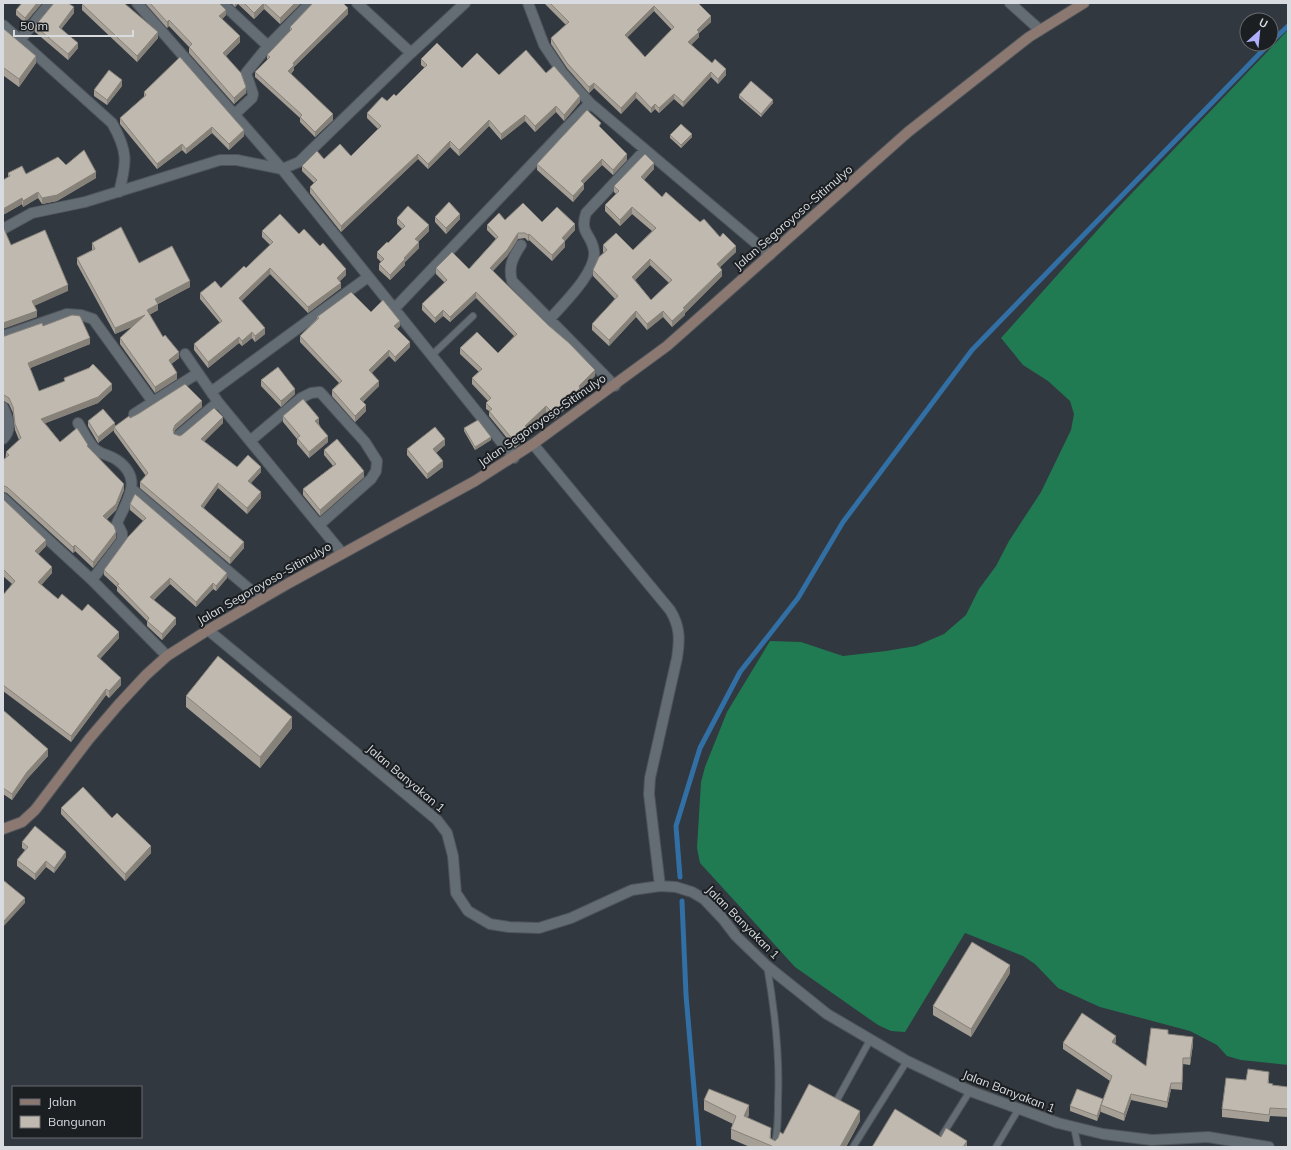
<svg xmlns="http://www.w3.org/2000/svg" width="1291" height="1150" font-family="Mulish,sans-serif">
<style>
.forest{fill:#207b53}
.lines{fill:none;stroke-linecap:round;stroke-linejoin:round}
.stream{stroke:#316fa4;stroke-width:5}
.lane-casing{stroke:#4e545a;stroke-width:8}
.street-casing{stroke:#4e545a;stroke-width:12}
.secondary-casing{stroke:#4e545a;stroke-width:12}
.lane{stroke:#646c74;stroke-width:6}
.street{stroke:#646c74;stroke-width:10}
.secondary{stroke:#8b7871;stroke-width:10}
.wall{fill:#a59f96;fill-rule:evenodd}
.shaded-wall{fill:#86827a}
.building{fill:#c0b9af;stroke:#86827a;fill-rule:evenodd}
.labels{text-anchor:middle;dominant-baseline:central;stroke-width:4;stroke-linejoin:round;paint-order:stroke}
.street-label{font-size:12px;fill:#d8dce1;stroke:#1b1f22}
</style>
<rect width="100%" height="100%" fill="#31383f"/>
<path class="forest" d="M1288 30V1065L1241 1060 1227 1056 1217 1045 1190 1031 1100 1007 1058 988 1035 964 1023 956 965 933 905 1032 891 1031 878 1025 795 967 700 863 697 848 701 782 705 767 727 712 770 641 801 642 843 656 886 651 916 646 944 634 966 615 979 589 996 566 1009 541 1041 492 1071 430 1074 414 1070 401 1048 381 1023 365 1001 338 1111 215Z"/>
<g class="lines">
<path class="stream" d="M1271 42 1288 26
M680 877 676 826 700 748 740 672 798 598 843 522 972 350 1269 44
M682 901 686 995 699 1147"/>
<defs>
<path id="lane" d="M431 356 473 316
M767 966C775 1011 780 1056 778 1101 778 1117 778 1132 774 1147
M837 1100 870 1040
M1074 1127 1078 1147
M943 1134 970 1091
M853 1147 907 1061
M996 1147 1018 1110"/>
<path id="street" d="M137 3 282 169 514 458
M222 3 268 46 246 73 253 94 252 98 235 114
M357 3 411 53
M528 3 544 45 562 72 590 103 770 255
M1010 3 1040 30
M3 25 112 123C128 151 127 162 119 192
M20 40 50 3
M268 46 310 3
M3 229 32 213 85 202 220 160H237L282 169 299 162 411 53 465 3
M521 245C513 257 508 266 512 281L615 386
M394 309 590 103
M549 320C562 305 597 272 594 251 592 234 579 234 586 213L645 150
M3 336 67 314 81 315 93 319 153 402
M185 354 218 402 342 553
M211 392 368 277
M3 407C8 418 13 429 3 439
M134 414 198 373
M78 423C83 431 88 442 95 449 102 455 110 455 117 460 144 479 127 500 117 523L122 533V540L92 580
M179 435 218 402
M250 441 301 398 311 393 320 392 365 442 377 461 376 471 371 479 319 525
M533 444 670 610C680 626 680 639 677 658L650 778 649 794 660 886
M132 489 261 599
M3 498 92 580 167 656
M208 630 437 820 447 833 453 856 456 893 468 911 490 924 509 927 539 928 571 918 632 890 660 886 676 887 692 892 704 899 723 919 736 936 767 966 827 1014 907 1061 970 1091 1058 1123 1103 1134 1152 1140 1208 1137 1269 1147"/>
<path id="secondary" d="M3 829 22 822 35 810 89 739 119 704 146 675 167 656 208 630 289 583 475 481 533 444 667 346 908 132 1029 37 1084 3"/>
</defs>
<use href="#lane" class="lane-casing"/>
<use href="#street" class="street-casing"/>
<use href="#secondary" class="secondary-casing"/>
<use href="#lane" class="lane"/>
<use href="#street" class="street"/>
<use href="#secondary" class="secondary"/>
</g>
<path class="wall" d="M42 3 25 23 16 15V10Z
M145 3H219L226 15 222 19 240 42 226 56 246 93 234 104 189 53V47L169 26 167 28Z
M231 3H301L280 24 264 9 254 19 238 4 235 7Z
M544 3H698L711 22 699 33V37L691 45 726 75 718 84 711 77 683 107 674 99 659 113 655 109 651 113 636 98 621 114 594 88 589 93 567 68 551 44V38L566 25ZM654 11 672 30 645 57 627 37Z
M82 4 158 38 137 62 82 10Z
M74 13 61 29 78 48 68 60 35 32V26Z
M348 14 294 67V70L291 74 333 120 315 137 300 122V118L255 77V72L267 60V55L290 31V27Z
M3 30 36 63 19 87 4 76H3Z
M421 59 462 68 499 75 546 73 580 102 564 121 556 112 535 132 525 121 501 140 489 126 459 156 450 147 428 169 418 159 341 232 310 193V187L314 183 302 171V166L324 159 351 156 378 129 367 118V113L396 96 425 68 421 65Z
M122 86 107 105 94 96V90Z
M144 92 244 136 229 150 212 133 186 154 182 150 157 169 120 124V118L144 97Z
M739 95 773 103 761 117 739 98Z
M601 128 627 160 613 175 602 165 584 183V189L573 202 537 170V164Z
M670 135 692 137 681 148 670 138Z
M66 165 96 178 57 201 42 204 38 198 23 207 22 204 3 215V180L8 177V173L26 174Z
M654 169 644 180 662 197 700 222 720 237 736 252 720 267 722 276 685 313V315L672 327 663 317 647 330 636 317 609 346 592 330V324L615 299 593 276V270L604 253 603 252V245L633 250 652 231 632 214 620 226 605 211V205L616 194 614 192V186ZM650 265 669 283 651 300 635 280Z
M435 217 460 219 446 234 435 222Z
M397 218 429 231 418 242 419 248 405 262V265L390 280 379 270V264L381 262 377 258V252L388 243 402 229 397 224Z
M505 220 542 222 575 230 565 241V247L552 261 529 240 528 241 525 238 518 239 507 256 493 271 595 376 580 390V393L554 420 546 412 528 429 529 436 515 448 489 416V411L486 409V403L488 401 472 384V378L479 372 460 354V348L498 353 514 336 476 298 450 322 443 316 435 323 422 310V304L445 283 436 274V268L469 269 496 239 487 230V225Z
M262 231 299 234 346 275 340 281 341 288 308 313 270 274 241 301 265 334 255 342 252 338 242 346 239 343 208 368 194 350V344L220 323 200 299V293L221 288 246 268 270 245 262 237Z
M92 243 139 263 190 287 158 304V310L149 315 163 337 179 358 171 364 177 379 155 393 120 344V338L134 326 115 334 77 264V258L92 250Z
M371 312 400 326 397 329 410 347 395 362 389 356 371 373 379 386 363 402 366 411 355 422 332 396V390L339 383 300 342V336L317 319V317Z
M43 326 90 344 30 368 39 391 64 382V378L112 390 98 403 45 423 60 442 88 447 124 490 116 510 107 519 116 538 93 568 75 551 73 553 7 493 4 492H3L6 452 19 440 15 430 13 413 9 404 4 401H3V336H5Z
M261 380 295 394 281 407 261 386Z
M202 407 175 430 174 433V434L180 436 223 423 204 441 237 467 261 472 251 483 261 498 247 514 218 488 203 508 244 548 230 564 140 488V482L146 476 114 432V430L98 443 88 426V421L115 426 130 418Z
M283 416 319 424 328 442 309 458 297 444V439L283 422Z
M464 428 491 440 475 450 464 431Z
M445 445 436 453 443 467 427 479 407 455V449Z
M324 450 364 477 320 516 303 495V489L333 466 324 455Z
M3 499 46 546 38 554 52 573 41 585 58 599 82 611 119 638 100 659 121 685 109 698 106 695 71 742 3 691V595L12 584 3 576Z
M130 504 227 578 216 591 213 589 196 607 170 584 154 600 176 624 162 640 147 626V621L117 591V587L104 575V570L143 521 130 510Z
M186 696 292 728 260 768 186 707Z
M3 710 48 756 27 779 12 800 3 794Z
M61 808 112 818 151 853 125 881 61 814Z
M22 842 66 857 54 873 46 867 35 880 17 866V860L25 850 22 848Z
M1010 973 971 1037 933 1015V1006Z
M1168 1034 1193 1044 1190 1065 1183 1064 1182 1090 1171 1089 1167 1108 1131 1100 1124 1121 1101 1112V1110L1097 1121 1070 1111V1106L1103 1100 1110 1081 1063 1049V1043L1116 1042 1115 1044 1146 1066Z
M1269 1080V1083L1273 1085 1288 1087V1117L1270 1116 1269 1122 1222 1117V1109Z
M704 1100 749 1115 747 1118 771 1139 775 1141 783 1134 860 1121 846 1147H750L731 1139V1129L733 1124 704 1110Z"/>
<path class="shaded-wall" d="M37 3H42L25 23V18Z
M235 3H238L235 7Z
M264 3V9L254 19V13Z
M295 3H301L280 24V18Z
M654 6V11L625 40V35Z
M74 7V13L59 32V27Z
M348 8V14L294 67V70L288 77V71L293 63Z
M226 10V15L219 22V16Z
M711 16V22L699 33V37L688 48V42L697 30Z
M169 20V26L167 28V22Z
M158 32V38L137 62V56Z
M240 36V42L223 59V53Z
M78 43V48L68 60V54Z
M36 56V63L19 87V79Z
M726 69V75L718 84V79Z
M711 72V77L683 107V102Z
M122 80V86L107 105V100Z
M594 83V88L589 93V87Z
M246 87V93L234 104V98Z
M636 92V98L621 114V108Z
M674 94V99L659 113V108Z
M580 96V102L564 121V115Z
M773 100V103L761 117V114Z
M655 104V109L651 113V108Z
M556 106V112L535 132V126Z
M333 114V120L315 137V132Z
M525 115V121L501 140V134Z
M489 120V126L459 156V150Z
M212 127V133L186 154V149Z
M244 130V136L229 150V144Z
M692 134V137L681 148V145Z
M450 141V147L428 169V164Z
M182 144V150L157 169V164Z
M418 154V159L341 232V226Z
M627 154V160L613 175V170Z
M602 159V165L581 186V181Z
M654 163V169L641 183V177Z
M96 172V178L57 201 42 204V198Z
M584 184V189L573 202V196Z
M38 192V198L23 207V201Z
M22 198V204L3 215V209Z
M632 207V214L620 226V220Z
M460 214V219L446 234V228Z
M575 224V230L562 244V238Z
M429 225V231L415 245V239Z
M518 233V239L507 256 490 274V268Z
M529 234V240L528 241V235Z
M565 241V247L552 261V255Z
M419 242V248L405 262V265L390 280V275L404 258Z
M736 246V252L717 270V264Z
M650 259V265L632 283V277Z
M270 268V274L239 304V298Z
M346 269V275L337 284V278Z
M722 270V276L685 313V315L672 327V321L683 308Z
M190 281V287L155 305V299Z
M341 283V288L308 313V307Z
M68 285V291L32 307V301Z
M476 292V298L450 322V317Z
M158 304V310L147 316V310Z
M443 310V316L435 323V318Z
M37 311V317L3 329V323Z
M636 311V317L609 346V340Z
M663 311V317L647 330V324Z
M145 315V321L115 334V328Z
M400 321V326L394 331V326Z
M265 328V334L255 342V336Z
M252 332V338L242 346V341Z
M239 337V343L208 368V362Z
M90 338V344L28 369V363Z
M410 342V347L395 362V357Z
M389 350V356L369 376V370Z
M179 352V358L169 366V360Z
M595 370V376L580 390V393L554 420V414L579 386Z
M177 373V379L155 393V387Z
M379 381V386L360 404V399Z
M112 384V390L98 403 41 425V419Z
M295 389V394L281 407V401Z
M202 401V407L175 430 173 436V430L175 425Z
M366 405V411L355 422V416Z
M546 406V412L525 432V426Z
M223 417V423L201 445V439Z
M319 418V424L315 426V421Z
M115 423V428L114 427V430L98 443V437Z
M529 430V436L515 448V442Z
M328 436V442L309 458V452Z
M491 437V440L475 450V447Z
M445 439V445L433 455V449Z
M443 461V467L427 479V474Z
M261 467V472L248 486V481Z
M364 471V477L320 516V510Z
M218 483V488L201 512V506Z
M124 484V490L116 510 103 522V516Z
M3 486H4V492H3Z
M261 492V498L247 514V508Z
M116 532V538L93 568V562Z
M46 540V546L35 558V551Z
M244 542V548L230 564V558Z
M75 545V551L73 553V547Z
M52 567V573L38 589V582Z
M227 573V578L216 591V586Z
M170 578V584L150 603V597Z
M213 583V589L196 607V602Z
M176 618V624L162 640V634Z
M119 632V638L97 662V656Z
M121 678V685L109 698V691Z
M106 689V695L71 742V736Z
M292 717V728L260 768V757Z
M48 749V756L27 779 12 800V794L27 772Z
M151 846V853L125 881V874Z
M66 852V857L54 873V868Z
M46 861V867L35 880V874Z
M25 898V903L3 927V922Z
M1010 965V973L971 1037V1029Z
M1116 1036V1042L1112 1049V1042Z
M1193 1037V1044L1190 1065V1058Z
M1171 1083V1089L1167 1108V1102Z
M1131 1094V1100L1124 1121V1114Z
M1103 1099 1101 1105V1110L1097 1121V1116Z
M749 1105V1115L744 1126V1116Z
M860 1111V1121L846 1147H840Z
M771 1128V1138L770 1145V1138Z
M967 1141V1147H963Z"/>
<path class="building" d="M22 3H37L25 18 16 10Z
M54 3H68L74 7 59 27 78 43 68 54 35 26Z
M84 3H124L158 32 137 56 82 4Z
M150 3H219L226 10 219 16 240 36 223 53 241 73 246 87 234 98 189 47 192 44 169 20 167 22Z
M244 3H264L254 13Z
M264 3H295L280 18Z
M313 3H343L348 8 293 63 294 65 288 71 333 114 315 132 300 117 302 115 255 72 270 57 267 55 292 29 290 27Z
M550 3H698L711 16 697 30 699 32 688 42 712 63 715 59 726 69 718 79 711 72 683 102 674 94 659 108 655 104 651 108 636 92 621 108 594 83 589 87 567 63 551 38 569 22ZM654 6 674 27 645 57 625 35Z
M4 29 36 56 19 79 4 68 3 69V30Z
M437 43 462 68 477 53 499 75 526 50 546 73 554 66 580 96 564 115 556 106 535 126 525 115 501 134 489 120 459 150 450 141 428 164 418 154 341 226 310 187 317 180 302 166 317 151 324 159 340 144 351 156 381 126 367 113 382 97 387 101 394 94 396 96 427 65 421 59Z
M180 57 244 130 229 144 212 127 186 149 182 144 157 164 120 118 146 95 144 92Z
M109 70 122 80 107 100 94 90Z
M751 81 773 100 761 114 739 95Z
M587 110 601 123 599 126 627 154 613 170 602 159 581 181 584 184 573 196 537 164Z
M681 124 692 134 681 145 670 135Z
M84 150 96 172 57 195 42 198 38 192 23 201 22 198 3 209V180L10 176 8 173 22 166 26 174 58 157 66 165Z
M645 154 654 163 641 177 662 197 666 192 700 222 704 219 720 237 723 233 736 246 717 264 722 270 683 308 685 309 672 321 663 311 647 324 636 311 609 340 592 324 618 296 593 270 599 257 607 250 603 245 616 233 633 250 656 228 632 207 620 220 605 205 619 191 614 186ZM650 259 672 280 651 300 632 277Z
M449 202 460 214 446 228 435 217Z
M523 203 542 222 557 207 575 224 562 238 565 241 552 255 529 234 528 235 525 233H518L507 250 490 268 548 325 569 343 595 370 579 386 580 388 554 414 546 406 525 426 529 430 515 442 489 411 492 409 486 403 491 398 472 378 482 369 460 348 477 332 498 353 517 334 476 292 450 317 443 310 435 318 422 304 447 280 436 268 452 252 469 269 498 237 487 225 499 213 505 220Z
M408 206 429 225 415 239 419 242 404 258 405 259 390 275 379 264 384 259 377 252 387 242 388 243 405 226 397 218Z
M280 214 299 234 304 229 320 246 323 243 346 269 337 278 341 283 308 307 270 268 239 298 265 328 255 336 252 332 242 341 239 337 208 362 194 344 222 321 200 293 215 281 221 288 244 266 246 268 273 242 262 231Z
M121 227 139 263 172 246 190 281 155 299 158 304 147 310 163 337 165 335 179 352 169 360 177 373 155 387 120 338 145 315 115 328 77 258 95 249 92 243Z
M3 229H4L11 245 45 230 68 285 32 301 37 311 3 323Z
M351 292 371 312 383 300 400 321 394 326 410 342 395 357 389 350 369 370 379 381 360 399 366 405 355 416 332 390 342 381 300 336 319 318 317 317Z
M72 315 80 316 90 338 28 363 39 391 65 381 64 378 89 368 93 364 112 384 98 397 41 419 60 442 77 428 88 445 87 446 124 484 116 504 103 516 114 526 116 532 93 562 75 545 73 547 7 487 4 486H3V460L9 455 6 452 21 438 15 424 13 407 9 398 4 395H3V336H5L42 323 43 326Z
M278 367 295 389 281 401 261 380Z
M185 384 202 401 175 425 173 430 174 434 180 436 183 434 214 408 223 417 201 439 237 467 248 455 261 467 248 481 261 492 247 508 218 483 201 506 244 542 230 558 140 482 148 473 114 427 129 416 130 418 138 414Z
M303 399 319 418 315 421 328 436 309 452 297 438 300 436 283 416Z
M103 409 115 423 98 437 88 421Z
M478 420 491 437 475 447 464 428Z
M435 427 445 439 433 449 443 461 427 474 407 449Z
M337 439 364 471 320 510 303 489 336 464 324 450Z
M135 494 227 573 216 586 213 583 196 602 170 578 150 597 176 618 162 634 147 621 149 618 117 585 119 584 104 570 128 537 146 518 130 504Z
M3 499 46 540 35 551 52 567 38 582 58 599 62 594 82 611 88 604 119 632 97 656 121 678 109 691 106 689 71 736 3 685V595L15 581 3 569Z
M218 656 292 717 260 757 186 696Z
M3 710 48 749 27 772 12 794 3 788Z
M83 787 112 818 117 813 151 846 125 874 61 808Z
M35 826 66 852 54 868 46 861 35 874 17 860 28 847 22 842Z
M3 880 25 898 3 922Z
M972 942 1010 965 971 1029 933 1006Z
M1082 1013 1116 1036 1112 1042 1146 1066 1151 1028 1168 1030V1034L1193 1037 1190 1058H1183L1182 1083H1171L1167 1102 1131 1094 1124 1114 1101 1105 1112 1076 1063 1043Z
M1248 1069 1269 1072 1268 1083 1273 1084 1272 1085 1288 1087V1109L1270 1108 1269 1115 1222 1109 1226 1078 1246 1080Z
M809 1084 860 1111 840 1147H774L731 1129 736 1116 704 1100 709 1089 749 1105 744 1116 771 1128 770 1138 775 1141 778 1138 780 1132 783 1134Z
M1077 1089 1103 1099 1097 1116 1070 1106Z
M895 1109 941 1137 946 1128 967 1141 963 1147H872Z"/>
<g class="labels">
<g class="street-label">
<text transform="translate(793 217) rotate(-41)">Jalan Segoroyoso-Sitimulyo</text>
<text transform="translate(542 420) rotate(-35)">Jalan Segoroyoso-Sitimulyo</text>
<text transform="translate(264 583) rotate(-30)">Jalan Segoroyoso-Sitimulyo</text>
<text transform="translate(406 778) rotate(40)">Jalan Banyakan 1</text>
<text transform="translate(743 922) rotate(45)">Jalan Banyakan 1</text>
<text transform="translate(1009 1091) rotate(21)">Jalan Banyakan 1</text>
</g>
</g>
<rect width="1291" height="1150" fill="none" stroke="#d8dce1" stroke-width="8"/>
<rect x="12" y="1086" width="130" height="52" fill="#1b1f22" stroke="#676b6e"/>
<rect x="20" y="1099" width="20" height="6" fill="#8b7871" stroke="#676b6e"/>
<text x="48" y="1106" font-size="12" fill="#d8dce1">Jalan</text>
<rect x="20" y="1116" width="20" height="12" fill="#c0b9af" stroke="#676b6e"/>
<text x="48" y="1126" font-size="12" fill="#d8dce1">Bangunan</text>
<g transform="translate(1259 32) rotate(27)"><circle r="19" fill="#1b1f22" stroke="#676b6e"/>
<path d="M0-3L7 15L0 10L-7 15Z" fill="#aeaefa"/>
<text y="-6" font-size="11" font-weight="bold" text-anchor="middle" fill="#d8dce1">U</text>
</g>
<path d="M14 30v6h119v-6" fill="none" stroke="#d8dce1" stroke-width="2"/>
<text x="20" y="30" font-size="12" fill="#d8dce1" stroke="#1b1f22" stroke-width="3" paint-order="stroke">50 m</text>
</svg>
